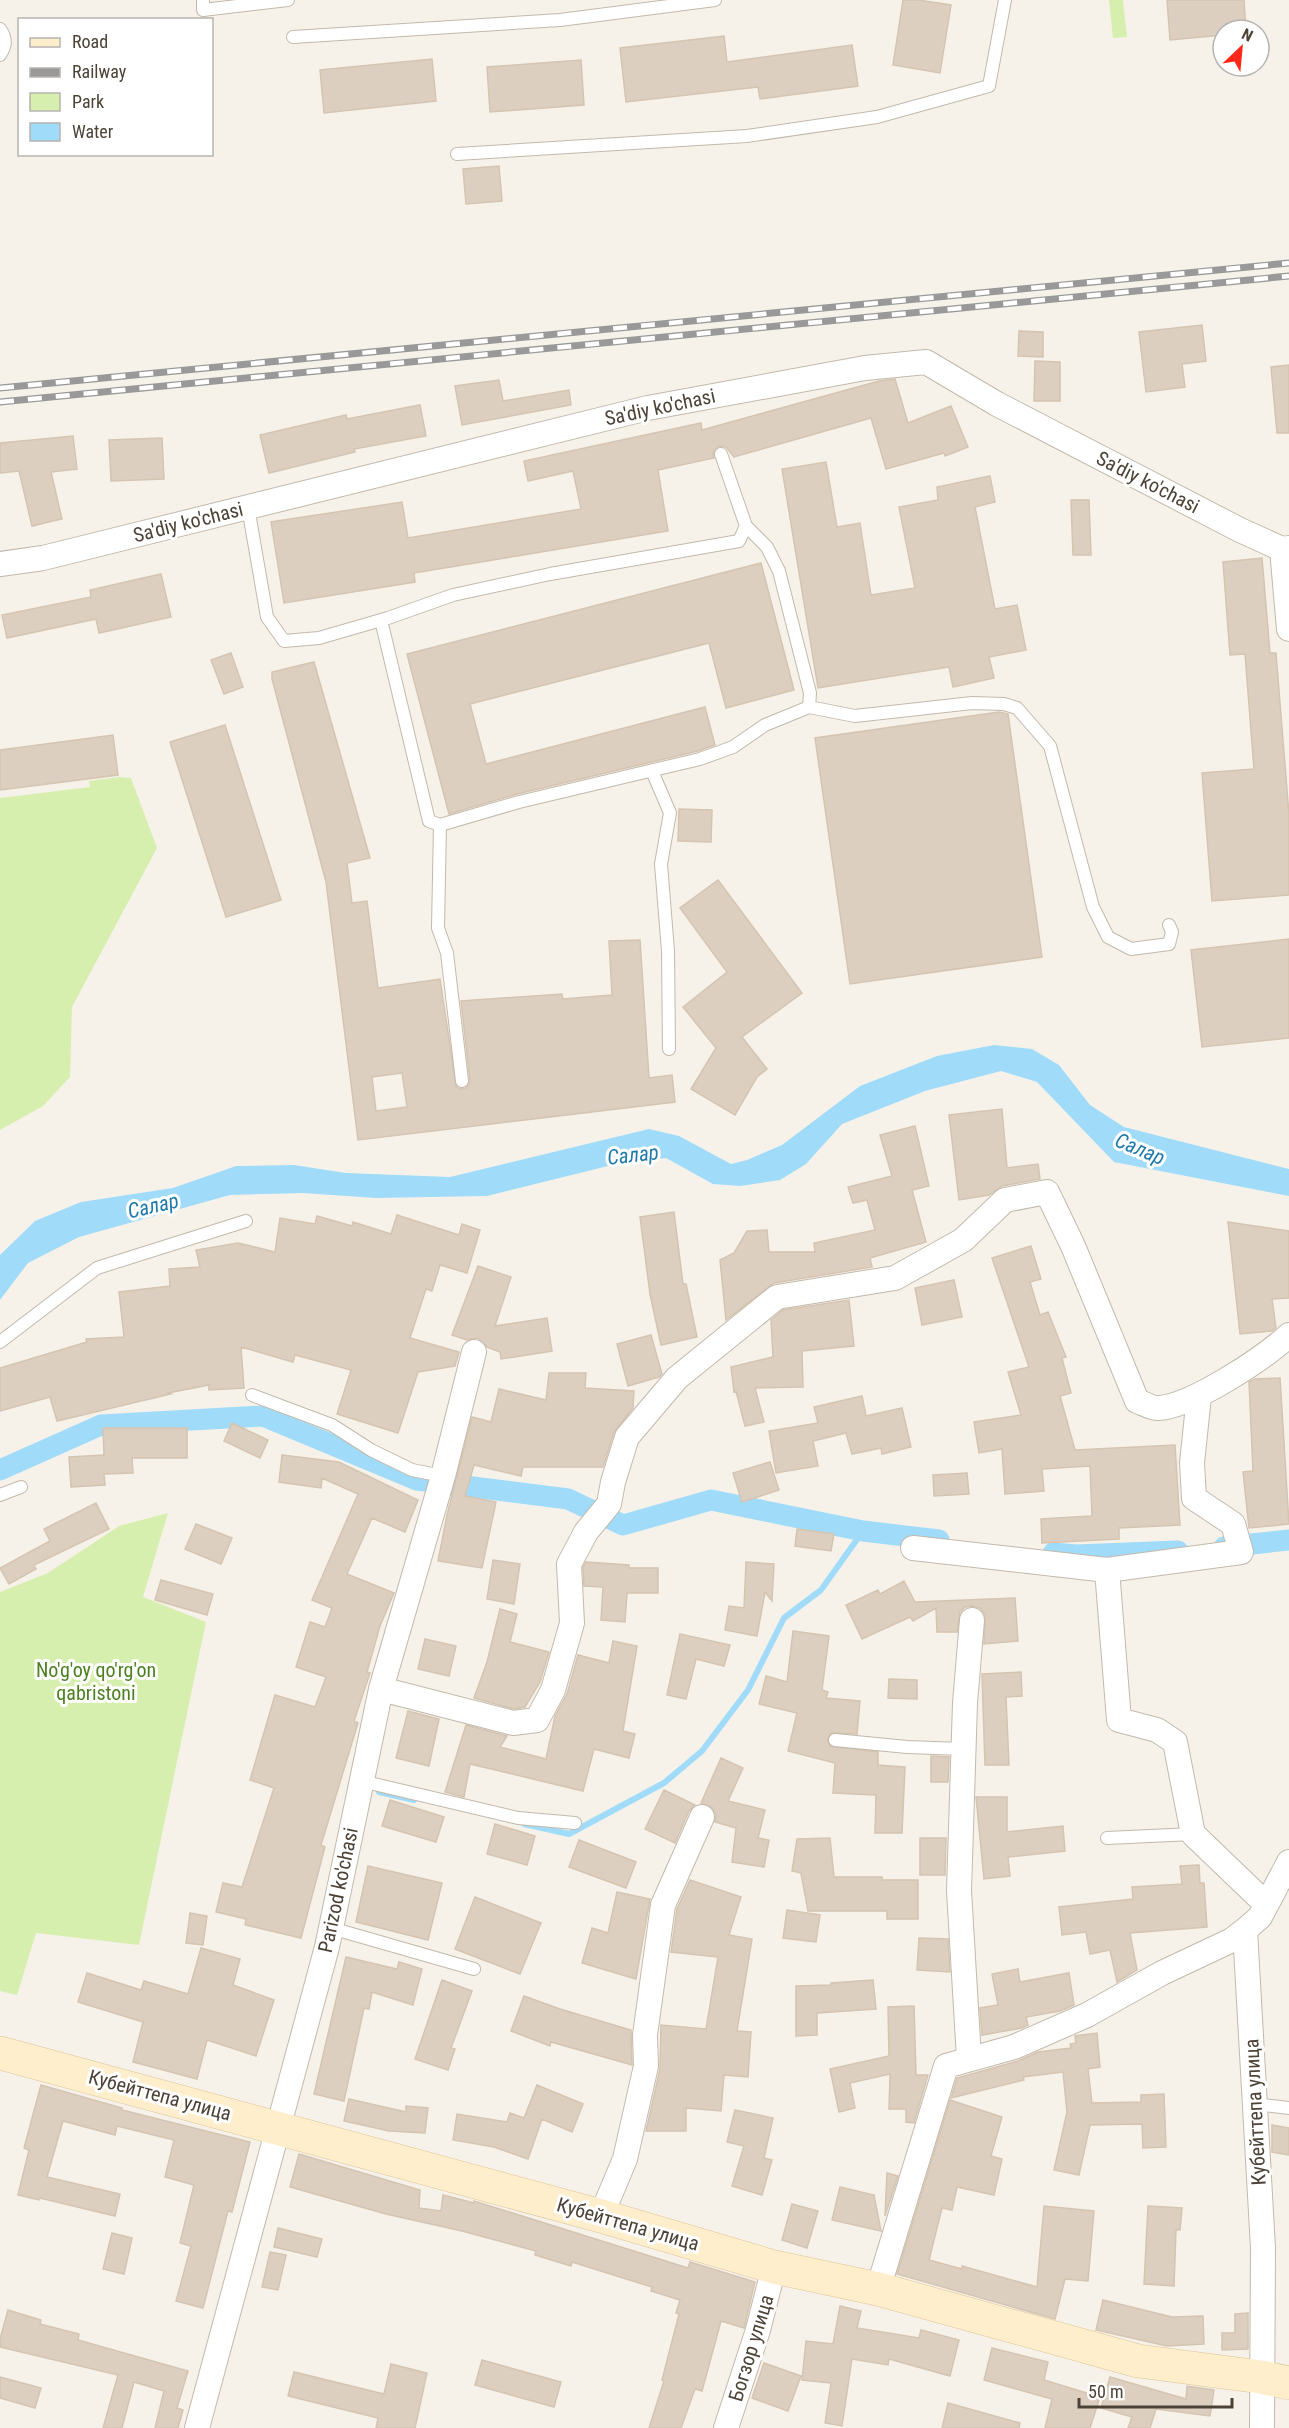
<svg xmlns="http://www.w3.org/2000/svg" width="1289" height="2428" font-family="'Roboto Condensed',sans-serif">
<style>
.green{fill:#d7efae}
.water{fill:#a0dcf9}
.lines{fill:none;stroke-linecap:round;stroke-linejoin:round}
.stream{stroke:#a0dcf9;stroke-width:6}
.canal{stroke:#a0dcf9;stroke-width:21}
.building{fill:#ddcfc0;stroke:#d5c4b0;stroke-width:1.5;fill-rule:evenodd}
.lane-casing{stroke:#c3b9ab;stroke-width:14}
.street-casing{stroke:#c3b9ab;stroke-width:26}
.secondary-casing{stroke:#dcc394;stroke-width:34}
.lane{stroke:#fff;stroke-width:12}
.street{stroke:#fff;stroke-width:24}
.secondary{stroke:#ffeecb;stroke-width:33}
.rail-casing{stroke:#999;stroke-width:7}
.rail{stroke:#fff;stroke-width:4.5;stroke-dasharray:14;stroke-linecap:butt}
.labels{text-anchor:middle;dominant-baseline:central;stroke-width:6;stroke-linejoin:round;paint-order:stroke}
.street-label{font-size:20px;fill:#4c4236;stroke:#fff}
.park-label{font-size:20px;fill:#4c8020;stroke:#fff}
.water-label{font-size:21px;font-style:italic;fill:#1f7aab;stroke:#fff}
</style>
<rect width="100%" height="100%" fill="#f6f2ea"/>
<path class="green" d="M1109 0H1123L1127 37 1113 38Z
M119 777 131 778 157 848 72 1007 70 1077 43 1106 0 1130V798L90 787 89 781Z
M168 1513 143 1597 206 1622 139 1945 36 1933 17 1995 0 1991V1592L48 1573 119 1526Z"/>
<path class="water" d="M994 1045 1032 1049 1059 1065 1090 1105 1124 1127 1289 1169V1196L1114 1162 1037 1082 1001 1071 925 1091 842 1124 806 1164 780 1180 740 1186 713 1184 666 1158 616 1164 487 1196 376 1198 303 1193 230 1195 79 1237 28 1263 0 1300V1255L35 1221 81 1202 173 1188 236 1166 294 1165 346 1173 450 1177 649 1129 679 1136 731 1164 747 1160 782 1145 860 1086 937 1056Z"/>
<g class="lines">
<path class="stream" d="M379 1792 414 1800
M524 1824 569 1834 664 1783 702 1751 748 1690 784 1618 821 1590 863 1531"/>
<path class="canal" d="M0 1470 101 1425 263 1416 417 1480 568 1499 623 1525 711 1500 863 1531 939 1540
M1224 1547 1289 1540
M1053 1553 1076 1555 1178 1551"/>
</g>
<path class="building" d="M903 0H918L951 5 940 73 893 65Z
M1167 0H1244L1246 30H1223V35L1170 40Z
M724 36 727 62 852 45 858 86 760 99 758 87 626 102 620 48Z
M432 59 436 101 324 113 320 70Z
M581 60 584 105 490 112 487 67Z
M499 166 502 201 466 204 463 169Z
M1202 325 1206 361 1182 364 1185 387 1146 392 1139 332Z
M1019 331 1043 332V357L1018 356Z
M1035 361 1060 362V401H1034Z
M1289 365V433H1277L1271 367Z
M895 379 908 423 951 406 968 447 945 456 944 453 886 469 871 418 734 457 726 447 719 446 713 452 714 458 658 470 668 531 414 573 415 582 284 603 271 522 402 502 408 538 581 509 573 471 528 481 524 461 701 423 702 430 879 381Z
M499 380 503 401 569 390 571 405 462 425 455 386Z
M420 405 426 436 354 449 355 452 269 473 260 435 346 415 347 419Z
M73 436 77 469 51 472 62 519 32 526 19 471 0 473V443Z
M162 438 164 479 111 481 109 440Z
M826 462 837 527 860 523 871 595 915 588 899 507 938 500 937 487 990 476 995 502 975 507 995 609 1017 605 1026 650 989 657 994 678 953 687 949 667 818 688 782 469Z
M1071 500H1089L1091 555H1073Z
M1262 558 1270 653H1276L1289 815V895L1212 901 1202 773 1254 769 1245 654 1230 655 1223 562Z
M761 563 794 690 726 708 709 643 470 704 486 764 705 707 715 745 698 751 517 794 449 814 407 654Z
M161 574 171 617 99 633 96 619 7 638 2 615 91 597 90 590Z
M231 653 243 687 224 694 211 660Z
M314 662 370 858 347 863 352 903 367 901 378 988 440 979 456 1086 459 1089 466 1088 470 1081 461 1001 562 994 563 999 612 995 609 941 640 940 649 1078 672 1075 675 1102 358 1140 326 882 272 679V672ZM402 1073 407 1107 376 1111 372 1077Z
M999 712 1008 714 1042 957 850 984 815 738Z
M225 725 281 900 226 917 170 742Z
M113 735 118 775 0 790V750Z
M679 809 712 810 711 842 678 841Z
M718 880 802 993 742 1037 767 1069 757 1077 735 1115 691 1089 716 1048 683 1007 727 972 680 908Z
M1289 939V1038L1202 1047 1191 950Z
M1002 1109 1007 1168 1038 1164 1040 1179 1002 1186 989 1195 959 1200 949 1115Z
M915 1126 929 1186 912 1190 926 1242 870 1258 872 1267 774 1283 726 1320 720 1260 734 1253 747 1231 767 1230 769 1252H815L814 1243 875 1230 867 1200 853 1203 848 1187 892 1176 880 1135Z
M674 1212 683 1284H686L697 1337 661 1345 650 1294 640 1217Z
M397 1215 459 1235 462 1224 480 1230 467 1273 440 1265 432 1291 426 1289 410 1338 459 1352 455 1366 418 1372 398 1433 337 1414 351 1370 295 1355 293 1362 241 1347 244 1388 209 1390V1385L168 1393 171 1394 57 1421 50 1397 0 1411V1368L87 1342 86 1339 124 1337 119 1292 170 1286 169 1269 200 1267 196 1250 238 1243 275 1252 280 1218 315 1224 317 1216 352 1226 353 1222 391 1234Z
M1228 1222 1289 1231V1298L1272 1299 1276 1328 1272 1331 1240 1334Z
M1031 1246 1041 1279 1030 1282 1040 1315 1048 1312 1066 1357 1062 1358 1071 1393 1060 1396 1075 1450 1175 1445 1180 1525 1119 1528V1539L1042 1543 1041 1519 1092 1516 1090 1466 1042 1469 1044 1491 1005 1494 1002 1449 979 1453 974 1422 1021 1415 1008 1372 1029 1367 992 1258Z
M478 1266 511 1277 495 1326 547 1318 552 1351 501 1359 500 1352 487 1347 478 1338 467 1340 452 1335Z
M954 1280 962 1317 922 1325 915 1288Z
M849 1300 854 1346 802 1351 803 1387 755 1388 764 1422 745 1426 736 1391 734 1392 731 1367 773 1357 771 1320 783 1310Z
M651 1335 662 1374 659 1377 628 1386 617 1344Z
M549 1373H586L585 1388 634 1391 633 1408 614 1432 603 1467H523L521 1476 474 1465 465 1496 496 1502 482 1568 438 1561 447 1515 472 1417 491 1422 499 1389 546 1400Z
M1280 1378 1289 1524 1249 1528 1243 1472 1253 1471 1249 1382 1255 1379Z
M862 1396 866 1416 902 1408 911 1447 882 1454 881 1448 852 1454 846 1433 813 1441 818 1466 776 1473 769 1431 818 1423 814 1407Z
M232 1423 268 1440 260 1458 224 1441Z
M103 1428H187V1458H132L133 1473 104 1474 105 1485 71 1487 69 1457 104 1455Z
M282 1455 339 1462 418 1500 405 1532 372 1518 347 1574 394 1593 380 1626 367 1672 370 1673 354 1721 358 1723 321 1845 325 1847 301 1938 245 1925 246 1919 216 1912 223 1883 242 1887 274 1788 250 1780 275 1695 315 1707 326 1677 296 1667 310 1622 325 1627 332 1608 312 1600 358 1494 322 1478 321 1488 279 1482Z
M770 1462 779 1490 742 1502 733 1473Z
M967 1473 969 1494 934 1496 933 1475Z
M96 1503 109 1529 34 1565 36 1569 9 1584 0 1568 50 1541 44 1529Z
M196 1524 232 1538 221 1564 185 1549Z
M797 1529 834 1534 831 1551 795 1546Z
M493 1560 520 1564 514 1604 487 1599Z
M586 1562 629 1565V1568H658V1593H627L625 1622 601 1620 603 1587 584 1586 583 1567Z
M746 1562 774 1564 772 1601 765 1592 757 1636 725 1630 729 1606 744 1608Z
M161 1580 213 1594 207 1615 155 1600Z
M904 1581 915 1602 1015 1598 1018 1641 984 1644 985 1614 980 1608 973 1606 965 1607 960 1612 957 1632H937L936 1608 913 1621 910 1617 862 1639 846 1605 878 1590 880 1594Z
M500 1609 517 1614 510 1642 549 1652 540 1682 525 1707 514 1709 474 1698 487 1662Z
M793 1631 829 1636 822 1690 828 1692 826 1698 860 1701 857 1734 831 1733 827 1739 830 1746 878 1752V1765L905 1767 902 1833H875L876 1795 833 1793 835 1763 788 1751 797 1713 759 1704 766 1676 787 1682Z
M680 1634 730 1645 724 1666 696 1659 686 1699 667 1695Z
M425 1639 456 1646 449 1676 418 1669Z
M613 1641 637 1646 623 1731 635 1734 629 1758 594 1749 583 1791 470 1764 464 1797 445 1792 466 1725 507 1736 500 1747 546 1759 555 1716 567 1694 578 1655 609 1663Z
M1021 1672 1022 1696 1006 1697 1009 1765H985L982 1674Z
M889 1679 917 1680V1699L888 1698Z
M408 1711 439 1719 429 1766 396 1758Z
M931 1756 949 1757 948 1782H931Z
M721 1758 743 1768 728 1801 765 1810 758 1838 769 1840 764 1867 732 1862 736 1828 715 1822 716 1815 713 1808 701 1803Z
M664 1790 695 1805 689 1811 675 1843 645 1829Z
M976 1797H1007V1832L1063 1826 1065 1851 1008 1857 1010 1876 984 1879Z
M390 1800 444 1817 436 1842 382 1826Z
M495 1824 535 1836 527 1865 487 1854Z
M830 1838 834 1877H882V1880H918V1919H887V1911H808L801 1873 792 1871 797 1839Z
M920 1838H946L945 1875H920Z
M579 1840 636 1862 626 1888 569 1867Z
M1199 1865 1200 1883H1204L1207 1927 1130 1933 1137 1970 1117 1982 1110 1950 1090 1954 1086 1932 1062 1935 1059 1907 1133 1899 1132 1887 1182 1884 1180 1866Z
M368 1866 442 1883 428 1940 356 1922Z
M690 1880 741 1897 729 1935 752 1939 737 2031 751 2032 748 2077 724 2075 721 2111 686 2108V2131H646L660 2069 661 2025 706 2029 718 1957 671 1952 677 1909Z
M617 1892 650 1899 636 1979 582 1963 592 1928 608 1933Z
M475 1897 541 1923 520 1974 455 1949Z
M787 1910 820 1915 816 1942 783 1938Z
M190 1913 207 1916 203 1945 186 1943Z
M919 1938 948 1939 950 1972 917 1970Z
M201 1948 240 1959 233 1985 274 2000 256 2056 207 2040 197 2079 133 2062 143 2022 78 2002 87 1973 141 1990 144 1981 188 1994Z
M346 1957 397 1969 399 1962 422 1969 413 2005 372 1992 369 2009 364 2008 344 2101 314 2094Z
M1018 1969 1020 1982 1069 1973 1074 2005 1060 2011 1026 2017 1028 2025 1022 2028 982 2035 980 2008 998 2005 992 1974Z
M442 1980 472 1991 451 2048 455 2049 448 2070 415 2059Z
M873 1980 876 2009 817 2013V2035L796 2036V1986L831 1985V1983Z
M524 1996 560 2009 631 2030 632 2065 551 2042 550 2046 511 2031Z
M914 2006 916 2075H928L914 2123 906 2122V2109H889L890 2074 850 2083 855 2108 839 2112 830 2069 889 2056 888 2007Z
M1097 2033 1100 2067 1088 2069 1092 2103 1141 2102V2095L1164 2094 1166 2147 1143 2148 1142 2124 1090 2125 1079 2175 1054 2170 1067 2112 1063 2072 1023 2077 1024 2080 951 2098 957 2078 1018 2061 1038 2052 1071 2048 1070 2044 1076 2043 1075 2036Z
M41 2085 122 2108V2110L250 2142 232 2212 228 2211 203 2308 176 2301 191 2246 180 2243 194 2185 165 2177 174 2140 117 2126 115 2135 63 2121 47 2177 120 2194 115 2216 40 2198 39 2200 18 2195 29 2150 24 2148Z
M537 2085 583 2104 572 2132 542 2119 528 2159 494 2147 453 2140 457 2114 507 2122 510 2113 524 2118Z
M349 2099 406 2112V2106L428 2108 425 2133 389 2131 344 2121Z
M950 2100 1002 2117 991 2156 1002 2159 994 2195 957 2187 952 2210 942 2208 929 2260 962 2269V2266L1037 2287 1044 2206 1094 2211 1088 2281 1065 2279 1055 2319 897 2274Z
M735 2110 773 2118 764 2158 772 2160 762 2195 732 2186 744 2146 727 2142Z
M1272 2125 1289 2128V2155L1272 2152Z
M299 2154 420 2190 419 2208 441 2211 443 2195 474 2203V2201L688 2268 690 2262 755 2282 744 2328 721 2321 702 2391 695 2389 681 2428H649L664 2381 662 2380 679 2314 676 2313 680 2300 651 2291 652 2287 572 2262 571 2266 535 2255 536 2251 462 2231 386 2214 290 2187Z
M887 2173 898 2176 885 2216Z
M840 2187 874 2195 881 2231 832 2220Z
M792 2204 818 2211 807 2248 782 2240Z
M1148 2206 1182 2208 1180 2230H1176L1174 2286 1144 2284Z
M278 2228 322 2239 317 2257 274 2247Z
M112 2233 132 2238 124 2274 103 2269Z
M270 2252 286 2255 278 2290 262 2287Z
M1103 2300 1172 2317 1203 2316 1204 2344 1167 2346 1096 2330Z
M840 2306 861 2311 857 2328 919 2338 921 2330 959 2340 950 2376 889 2359 888 2365 852 2359 842 2426 825 2423 831 2383 802 2380 806 2341 833 2344Z
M8 2310 41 2320 40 2324 79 2334 78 2340 188 2371 177 2408 183 2410 178 2428H155L164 2391 134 2382 122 2428H103L118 2375 0 2347V2339Z
M1248 2313V2349L1222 2350V2333H1235V2314Z
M992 2348 1048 2362 1044 2380 1100 2397 1090 2428H1045L1052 2399 984 2380Z
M482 2360 561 2382 554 2407 475 2385Z
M764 2363 801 2376 788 2411 752 2398Z
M391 2364 427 2373 415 2428H376L378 2418 288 2396 294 2372 384 2394Z
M0 2377 41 2388 35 2408 0 2398Z
M1110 2377 1186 2399 1187 2386 1214 2390 1210 2416 1156 2409 1150 2428H1128L1132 2417 1101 2408Z
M948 2403 1020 2423 1019 2428H942Z"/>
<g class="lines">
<defs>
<path id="lane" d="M203 0V10L288 0
M0 29C7 39 6 46 0 55
M293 37 560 20 715 0
M457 154 747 136 877 117 989 86 1005 0
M248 507 267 617 284 641 319 638 388 618 453 595 550 574 739 541 746 526 721 454
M381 620 429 821 440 825 519 802 700 759 733 747 765 725 809 707 810 693 779 571 767 547 746 526
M809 707 855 716 972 703 1004 704 1017 708 1050 746 1093 907 1108 937 1131 949 1169 944 1172 932 1169 925
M652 771 670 813 661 864 668 951 669 1049
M440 825 438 928 447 953 462 1081
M0 1342 97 1268 246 1221
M252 1395 332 1425 371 1450 412 1470 443 1476
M0 1495 21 1487
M835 1740 907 1747 963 1749
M361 1781 518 1818 575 1823
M1107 1838 1193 1834
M331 1928 474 1969
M1254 2104 1289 2108"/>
<path id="street" d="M1282 549 1289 629
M0 564 43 558 648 408 865 368 926 362 997 404 1240 530 1282 549 1289 548
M913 1548 1107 1570 1241 1552 1233 1524 1194 1498 1192 1463 1199 1396
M1107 1570 1119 1720 1157 1730 1175 1742 1193 1834 1266 1904
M381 1689 513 1723 537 1720 553 1690 572 1623 569 1564 586 1532 609 1504 613 1482 627 1437 677 1378 777 1297 895 1278 963 1240 1005 1200 1047 1192 1073 1246 1137 1401C1143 1403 1153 1409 1159 1408 1192 1406 1264 1358 1289 1335
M969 2058 959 1891 965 1703 972 1620
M601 2216 625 2159 646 2066 645 2035 663 1905 702 1817
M878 2289 946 2066 1014 2047 1087 2015 1162 1973 1232 1940 1245 1930
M197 2428 327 1947 381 1689 443 1476 474 1352
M726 2428 758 2330 774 2267
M1262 2428 1263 2248 1245 1930 1260 1917 1289 1862"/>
<path id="secondary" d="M0 2053 601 2216 774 2267 878 2289 1138 2361 1261 2377 1289 2383"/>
</defs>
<use href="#lane" class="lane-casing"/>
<use href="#street" class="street-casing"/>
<use href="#secondary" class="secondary-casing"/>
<use href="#lane" class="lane"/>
<use href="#street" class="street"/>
<use href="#secondary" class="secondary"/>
<defs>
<path id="rail" d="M0 388 1289 263
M0 402 1289 276"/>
</defs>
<use href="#rail" class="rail-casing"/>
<use href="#rail" class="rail"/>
</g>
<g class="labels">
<g class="street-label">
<text transform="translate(660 407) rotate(-12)">Sa'diy ko'chasi</text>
<text transform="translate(1148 482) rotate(27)">Sa'diy ko'chasi</text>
<text transform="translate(188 522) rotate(-14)">Sa'diy ko'chasi</text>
<text transform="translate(338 1890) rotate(-78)">Parizod ko'chasi</text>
<text transform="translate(160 2095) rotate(15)">Кубейттепа улица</text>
<text transform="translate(1255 2112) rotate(-93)">Кубейттепа улица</text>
<text transform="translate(628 2224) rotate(16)">Кубейттепа улица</text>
<text transform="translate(751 2348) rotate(-73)">Богзор улица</text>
</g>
<g class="park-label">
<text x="96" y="1670">No'g'oy qo'rg'on<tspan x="96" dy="23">qabristoni</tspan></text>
</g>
<g class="water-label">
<text transform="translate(1140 1149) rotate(23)">Салар</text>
<text transform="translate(633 1155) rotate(-6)">Салар</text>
<text transform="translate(153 1206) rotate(-13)">Салар</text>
</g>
</g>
<rect x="18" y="18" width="195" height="138" fill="#ffffff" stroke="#b7b3af" stroke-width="1.5"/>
<rect x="30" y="38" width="30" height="9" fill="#ffeecb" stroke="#b7b3af" stroke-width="1.5"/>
<text x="72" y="48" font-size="18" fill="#4c4236">Road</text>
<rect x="30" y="68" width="30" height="9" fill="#999999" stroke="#b7b3af" stroke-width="1.5"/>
<text x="72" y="78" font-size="18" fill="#4c4236">Railway</text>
<rect x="30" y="93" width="30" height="18" fill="#d7efae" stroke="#b7b3af" stroke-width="1.5"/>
<text x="72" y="108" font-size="18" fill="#4c4236">Park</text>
<rect x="30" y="123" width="30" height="18" fill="#a0dcf9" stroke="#b7b3af" stroke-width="1.5"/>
<text x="72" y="138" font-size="18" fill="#4c4236">Water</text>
<g transform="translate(1241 48) rotate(26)"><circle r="28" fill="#ffffff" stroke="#b7b3af" stroke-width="1.5"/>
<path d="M0-4.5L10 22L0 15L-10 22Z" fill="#ff2818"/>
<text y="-9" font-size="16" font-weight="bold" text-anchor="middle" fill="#4c4236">N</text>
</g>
<path d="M1079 2398v9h153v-9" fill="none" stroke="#4c4236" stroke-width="3"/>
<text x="1088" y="2398" font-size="18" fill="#4c4236" stroke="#ffffff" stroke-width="4.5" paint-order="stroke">50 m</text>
</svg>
